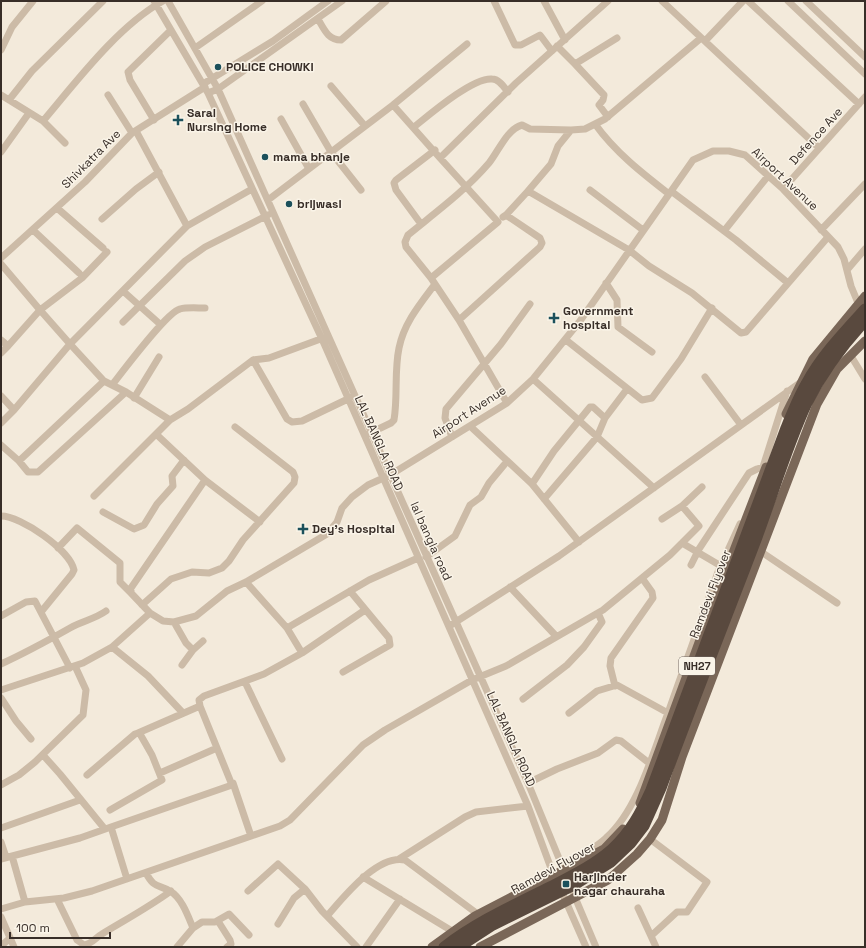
<svg xmlns="http://www.w3.org/2000/svg" width="866" height="948" font-family="'Space Grotesk',sans-serif">
<style>
.lines{fill:none;stroke-linecap:round;stroke-linejoin:round}
.minor{stroke:#ccbba7;stroke-width:7}
.major{stroke:#7a6758;stroke-width:9}
.highway-bridge{stroke:#59493e;stroke-width:11}
.poi-dot{fill:#1b505b;stroke:#faf4e8;stroke-width:1.5}
.labels{text-anchor:middle;dominant-baseline:central;stroke-width:3;stroke-linejoin:round;paint-order:stroke}
.shield{fill:#faf4e8;stroke:#726962;stroke-width:1}
.shield-label{font-size:11px;font-weight:bold;fill:#382e28}
.poi-label{font-size:12px;font-weight:bold;fill:#382e28;stroke:#faf4e8;text-anchor:start}
.street-label{font-size:12px;fill:#382e28;stroke:#faf4e8}
</style>
<rect width="100%" height="100%" fill="#f3eadb"/>
<g class="lines">
<path class="minor" d="M154 1 208 93 322 339 528 806 555 879
M168 1 218 89 528 783 565 873
M494 1 515 45H521L540 35 552 51
M544 1 565 40
M662 1 819 148
M748 1 859 104
M788 1 865 74
M806 1 865 57
M318 19C324 29 328 40 341 40L386 1
M705 41 743 1
M557 46 575 64 617 38
M195 48 262 1
M1 50 12 27 33 1
M575 64 604 95 603 100 599 105 608 117
M203 84 273 41 328 1
M331 86 365 126
M208 93 218 89 342 1
M1 95 43 121C76 82 118 26 163 1
M108 95 132 133
M9 100 32 71 103 1
M303 104 331 152 361 190
M393 105 467 44
M281 119 309 169
M154 120 130 80 128 72 171 30
M43 121 65 143
M595 124C615 152 642 173 669 194
M414 127C429 115 473 77 492 79 499 79 504 87 508 92
M136 131 187 226
M1 152 29 113
M252 189 187 226 70 344 104 381 126 392 170 420 188 409 253 360 269 358 326 337
M783 189 865 97
M590 190 643 230
M528 191 551 164 558 146 571 130 585 129 605 119 701 38
M671 191 736 240 788 283
M268 200 393 105 440 158
M57 208 103 248
M506 215 528 191 629 250 649 266 692 293 741 333 746 332 828 237
M102 219 136 189 159 172
M421 224 396 190 394 183 396 180 435 150
M33 230 79 273
M821 230 865 184
M724 231 768 176
M1 258 85 182 132 133 205 87
M1 264 40 310 8 346 1 340
M847 270 865 249
M431 278 406 247 405 242 408 235C436 212 465 191 489 163 498 152 507 129 522 125L530 129 571 130
M606 283 617 300 618 327 652 352
M123 291 161 325
M459 320 540 247 542 243 540 238 506 215 503 217
M123 322 185 261 205 247 268 215
M566 340 642 400 652 398 681 359 712 308
M1 353 8 346
M851 356 865 379
M253 360 287 419 292 422 302 421 352 397
M705 377 741 425
M533 379 654 488
M112 385C123 371 167 312 180 309 187 307 197 308 205 308
M1 396 14 410 70 344 40 310 82 278 107 252
M134 398 159 357
M507 403 459 320 431 278 498 222 440 158 516 83 608 1
M1 423 14 410
M470 426 532 484 579 542
M156 434 205 480 260 522
M368 434 391 423 394 420C398 396 394 372 399 348 404 323 420 304 435 284
M452 437 445 418 446 409 501 344 530 304
M1 445 19 461 28 472H38L126 392
M19 461 104 381
M762 470 787 391
M532 484 554 451 590 407H593L605 418
M94 496 170 420
M544 499 597 437 605 418 627 389
M682 506 702 487
M103 512 134 529 144 525 157 504 173 486 172 476 184 460
M1 516C21 516 70 550 74 570L72 574 41 612
M682 543 721 566
M58 548 77 528 120 563V582L131 593
M760 551 837 603
M426 557 455 536 470 505 481 497 489 483 504 465
M691 565 699 549 749 473 757 469 763 467
M246 582 287 628
M510 587 556 636
M142 605 171 579 192 572 209 573 222 568 229 561 243 540 294 483 295 477 293 472 235 427
M150 613 131 593V588L205 480
M1 616 26 602 35 601 70 668
M174 622 186 643 193 650 203 641
M451 625 559 556 801 382
M112 647 148 676 183 713
M302 653 287 628 369 580 418 558
M1 664C25 653 47 641 70 628 82 621 95 619 106 611
M182 665 193 650
M343 672 390 645 389 638 350 591
M245 682 282 759
M615 686 610 666 611 658 653 598 652 592 642 578
M1 690 83 663 112 647 150 613 163 621 174 622 196 616 227 591 246 582 327 534 337 522 342 508 352 497 368 485 390 475 507 403 533 379 580 321 693 160 713 151H729L745 155 783 189 838 247 844 259 851 286 858 303
M1 698 16 721 31 739
M523 699 567 665 584 647 602 622 598 613
M668 713 718 572 740 524
M138 733 200 706
M43 755 60 774 104 828
M160 773 217 748
M87 775 135 734 138 733 140 734 152 755 162 780 110 810
M233 783 251 836
M528 783 557 769 598 753 616 740 621 741 649 763
M1 785 19 775 35 762 83 715 86 690 75 666
M111 827 232 785 200 706 199 700 204 696 264 674 302 653 365 610
M1 828 80 800
M650 839 707 882 687 912H677L651 936 656 947
M1 842 6 857
M12 856 25 902
M1 859 80 838 111 827 127 879
M399 859 465 817 476 812 528 806
M562 866C577 858 593 850 606 838 638 810 653 752 668 713L617 685 597 691 569 713
M146 873C154 888 157 884 170 891 182 898 188 916 193 928L177 947
M363 877 452 931
M569 883 596 947
M560 888 586 947
M248 891 278 864 305 889 322 911 357 947
M57 899 77 940 84 945C92 944 95 938 102 934 125 920 149 907 171 891
M638 908 651 936
M1 909 25 902 64 898 92 891 280 826 290 820 363 745 385 730 472 680 506 666 603 610 670 555 699 526 682 506 662 519
M327 916C343 898 377 854 405 860L479 915
M1 917 14 947
M218 921 230 940 231 944 227 947
M278 924 294 898 305 889
M193 928 202 922H215L229 914 249 935
M1 946 9 939
M366 947 400 899"/>
<path class="major" d="M786 414 813 359 865 296
M640 803 708 618 766 467
M432 947 475 916 604 849 623 829
M480 947 608 880 637 854 650 839 662 820 682 757 817 404 837 369 865 341"/>
<path class="highway-bridge" d="M444 947C476 922 514 905 550 887 571 876 594 865 612 849 630 833 641 812 651 790L786 428C792 413 798 398 806 384 821 356 844 332 865 309
M459 947 493 925 574 885 611 862 631 843 644 826 661 788C691 707 723 626 754 545 772 498 786 448 807 403 822 373 842 346 865 321"/>
</g>
<g class="poi-dot">
<circle cx="218" cy="67" r="4"/>
<path d="M176 114h4v4h4v4h-4v4h-4v-4h-4v-4h4z"/>
<circle cx="265" cy="157" r="4"/>
<circle cx="289" cy="204" r="4"/>
<path d="M552 312h4v4h4v4h-4v4h-4v-4h-4v-4h4z"/>
<path d="M301 523h4v4h4v4h-4v4h-4v-4h-4v-4h4z"/>
<rect x="562" y="880" width="8" height="8" rx="2"/>
</g>
<g class="labels">
<rect class="shield" x="679" y="657" width="36" height="18" rx="3"/>
<g class="shield-label">
<text x="697" y="666">NH27</text>
</g>
<g class="poi-label">
<text x="226" y="67">POLICE CHOWKI</text>
<text x="187" y="113">Saral<tspan x="187" dy="14">Nursing Home</tspan></text>
<text x="273" y="157">mama bhanje</text>
<text x="297" y="204">brijwasi</text>
<text x="563" y="311">Government<tspan x="563" dy="14">hospital</tspan></text>
<text x="312" y="529">Dey's Hospital</text>
<text x="574" y="877">Harjinder<tspan x="574" dy="14">nagar chauraha</tspan></text>
</g>
<g class="street-label">
<text transform="translate(816 136) rotate(-48)">Defence Ave</text>
<text transform="translate(91 159) rotate(-45)">Shivkatra Ave</text>
<text transform="translate(785 179) rotate(43)">Airport Avenue</text>
<text transform="translate(469 412) rotate(-33)">Airport Avenue</text>
<text transform="translate(379 443) rotate(66)">LAL BANGLA ROAD</text>
<text transform="translate(431 541) rotate(66)">lal bangla road</text>
<text transform="translate(710 594) rotate(-69)">Ramdevi Flyover</text>
<text transform="translate(511 739) rotate(66)">LAL BANGLA ROAD</text>
<text transform="translate(553 868) rotate(-29)">Ramdevi Flyover</text>
</g>
</g>
<rect width="866" height="948" fill="none" stroke="#382e28" stroke-width="4"/>
<path d="M10 932v6h100v-6" fill="none" stroke="#382e28" stroke-width="2"/>
<text x="16" y="932" font-size="12" fill="#382e28" stroke="#faf4e8" stroke-width="3" paint-order="stroke">100 m</text>
</svg>
